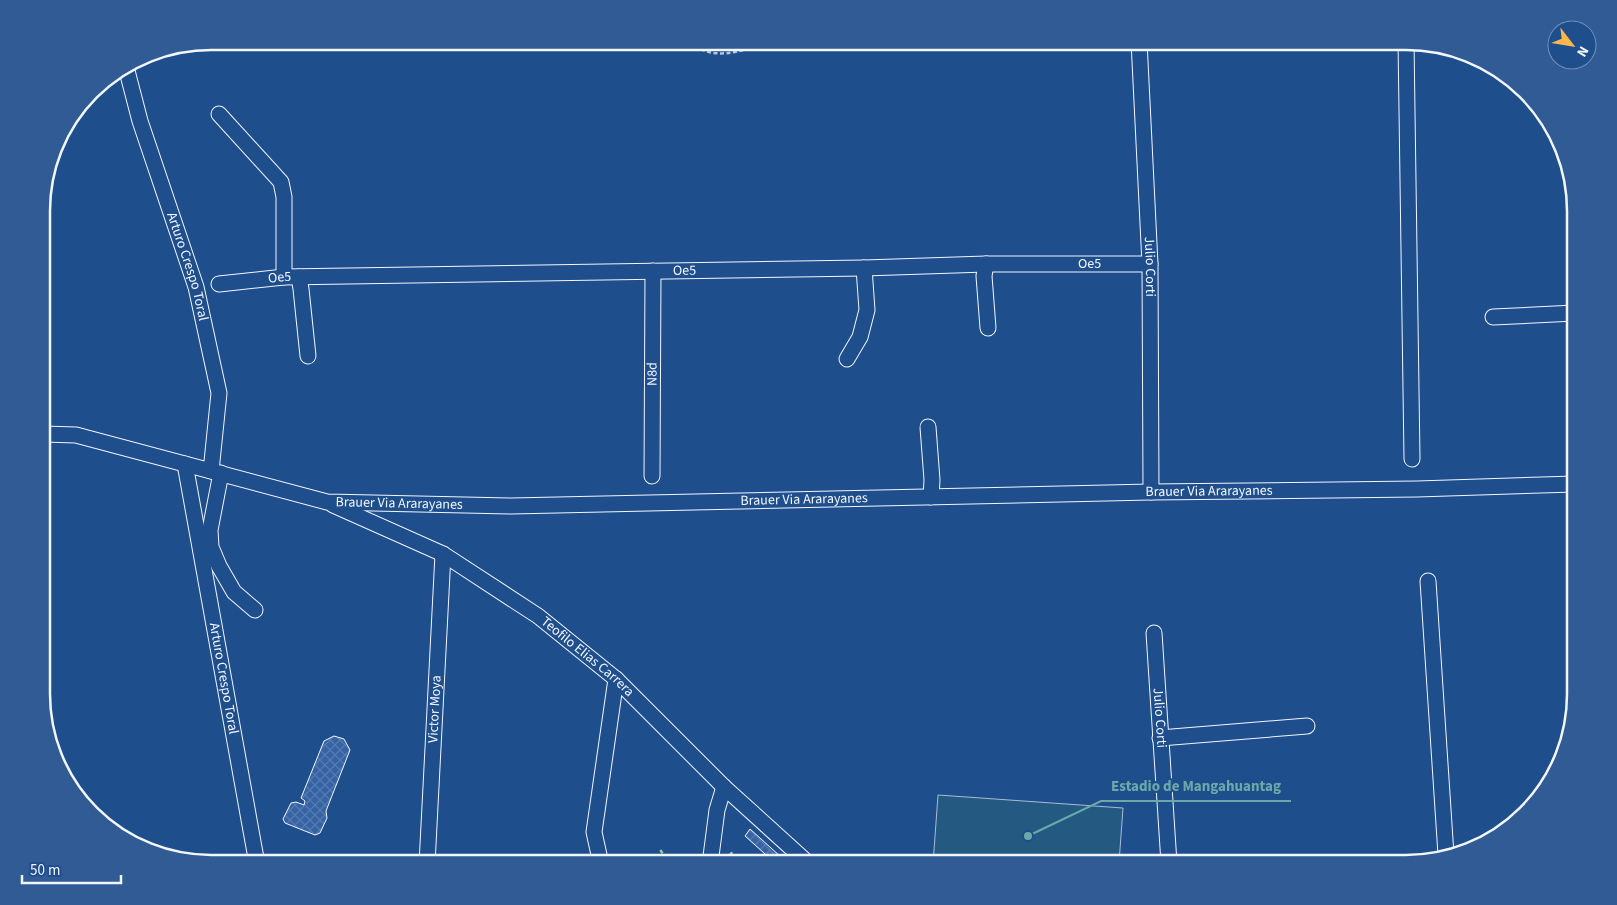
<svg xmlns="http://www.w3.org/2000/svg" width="1617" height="905" font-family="'Source Sans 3',sans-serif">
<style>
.pitch{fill:#245a82;stroke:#a8bbd7}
.building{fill:url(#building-cross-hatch);stroke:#f2f6ff}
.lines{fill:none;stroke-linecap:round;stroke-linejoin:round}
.minor-casing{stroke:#f2f6ff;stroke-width:17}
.path{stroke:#b3c4dc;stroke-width:2.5;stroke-dasharray:4 2.5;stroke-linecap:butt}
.minor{stroke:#1f4e8c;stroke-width:15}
.hedge{stroke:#97c8a6;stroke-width:4;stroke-dasharray:2.5 4;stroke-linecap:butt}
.labels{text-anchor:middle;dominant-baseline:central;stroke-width:4;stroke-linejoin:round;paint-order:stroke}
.street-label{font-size:14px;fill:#f2f6ff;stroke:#1f4e8c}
.rim{fill:none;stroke:#f2f6ff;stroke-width:2.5}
.leader{fill:none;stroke:#6aa9a8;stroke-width:2}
.callout-dot{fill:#6aa9a8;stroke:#1f4e8c;stroke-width:2}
.callout-label{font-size:15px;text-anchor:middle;font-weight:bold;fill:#6aa9a8;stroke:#1f4e8c;stroke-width:4;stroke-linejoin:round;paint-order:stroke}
</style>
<defs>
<pattern id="building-cross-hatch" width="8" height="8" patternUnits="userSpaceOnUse" patternTransform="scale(1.25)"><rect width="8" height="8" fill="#3563a3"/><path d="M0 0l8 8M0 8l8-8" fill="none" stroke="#537ab1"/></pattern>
</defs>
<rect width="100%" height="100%" fill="#1f4e8c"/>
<path class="pitch" d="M938 795 1123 808 1119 863 933 864Z"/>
<path class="building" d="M334 736 344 739 350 750 326 811 327 818 320 833 315 835 285 823 283 819 291 803 296 802 304 805 305 801 301 798 324 741Z
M750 829 781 857 775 864H773L763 856 765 854 745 836Z"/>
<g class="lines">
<defs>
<g id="minor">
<path id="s1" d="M1139 41 1150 264 1151 492"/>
<path d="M1406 41 1412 459"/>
<path id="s2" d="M126 67 140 121 196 287 219 393 211 471"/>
<path d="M219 114 281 182 284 197V277"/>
<path d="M986 264 984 276 988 328"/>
<path d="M299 277 301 289 308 356"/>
<path id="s3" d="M219 284 284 277 864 268 986 264H1150"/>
<path d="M1493 317 1575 313"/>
<path d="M847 359 860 337 867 310 864 268"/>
<path d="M928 427 932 480 931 497"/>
<path id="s4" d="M43 434 76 435 327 502 511 506 1151 492 1417 489 1575 484"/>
<path id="s5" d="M185 464 257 864"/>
<path d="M221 473 210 530 211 547 219 566 234 592 255 610"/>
<path id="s6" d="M652 476 653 271"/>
<path id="s7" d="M333 505 443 554 538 616 616 679 724 787 809 864"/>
<path d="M1428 581 1446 855"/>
<path id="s8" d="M1154 633 1169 863"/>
<path d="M1160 738 1307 726"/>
<path id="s9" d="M427 864 443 554"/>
<path d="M601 864 594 832 616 679"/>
<path d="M710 864 717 810 724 787"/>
</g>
</defs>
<use href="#minor" class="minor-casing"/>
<path class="path" d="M691 41C694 44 697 47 701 49 720 59 748 50 766 41"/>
<use href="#minor" class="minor"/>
<path class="hedge" d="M730 853 743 864
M657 864 658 854 665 849"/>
</g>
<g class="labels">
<g class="street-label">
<text stroke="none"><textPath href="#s3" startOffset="871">Oe5</textPath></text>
<text stroke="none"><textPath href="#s2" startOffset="209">Arturo Crespo Toral</textPath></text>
<text stroke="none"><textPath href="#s1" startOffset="226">Julio Corti</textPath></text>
<text stroke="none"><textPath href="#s3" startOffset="466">Oe5</textPath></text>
<text stroke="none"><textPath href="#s3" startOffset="61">Oe5</textPath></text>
<text stroke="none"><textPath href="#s6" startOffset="102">N8d</textPath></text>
<text stroke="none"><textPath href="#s4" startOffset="1175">Brauer Via Ararayanes</textPath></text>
<text stroke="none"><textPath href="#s4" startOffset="770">Brauer Via Ararayanes</textPath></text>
<text stroke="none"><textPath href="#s4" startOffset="365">Brauer Via Ararayanes</textPath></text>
<text stroke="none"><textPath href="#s7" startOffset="298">Teofilo Elias Carrera</textPath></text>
<text stroke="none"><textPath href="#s5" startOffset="218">Arturo Crespo Toral</textPath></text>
<text stroke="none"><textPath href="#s9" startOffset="155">Victor Moya</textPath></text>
<text stroke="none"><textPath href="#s8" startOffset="85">Julio Corti</textPath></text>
</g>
</g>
<path d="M0 0H1617V905H0ZM211 50H1406A161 161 0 0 1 1567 211V694A161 161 0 0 1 1406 855H211A161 161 0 0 1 50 694V211A161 161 0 0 1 211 50Z" fill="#305b95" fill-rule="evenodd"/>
<path class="rim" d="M211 50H1406A161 161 0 0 1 1567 211V694A161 161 0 0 1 1406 855H211A161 161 0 0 1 50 694V211A161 161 0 0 1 211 50Z"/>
<path class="leader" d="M1028 836L1101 801H1291"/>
<circle class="callout-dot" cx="1028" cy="836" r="5"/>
<g class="callout-label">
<text x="1196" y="791">Estadio de Mangahuantag</text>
</g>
<g transform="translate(1572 45) rotate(121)"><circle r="24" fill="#1f4e8c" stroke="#7391ba"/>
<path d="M0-4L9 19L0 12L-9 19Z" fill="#ffb74d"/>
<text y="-8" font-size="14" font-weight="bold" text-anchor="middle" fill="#f2f6ff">N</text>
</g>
<path d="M22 875v8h99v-8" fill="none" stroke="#f2f6ff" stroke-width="2.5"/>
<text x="30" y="875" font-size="15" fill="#f2f6ff" stroke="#1f4e8c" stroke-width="4" paint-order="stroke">50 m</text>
</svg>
